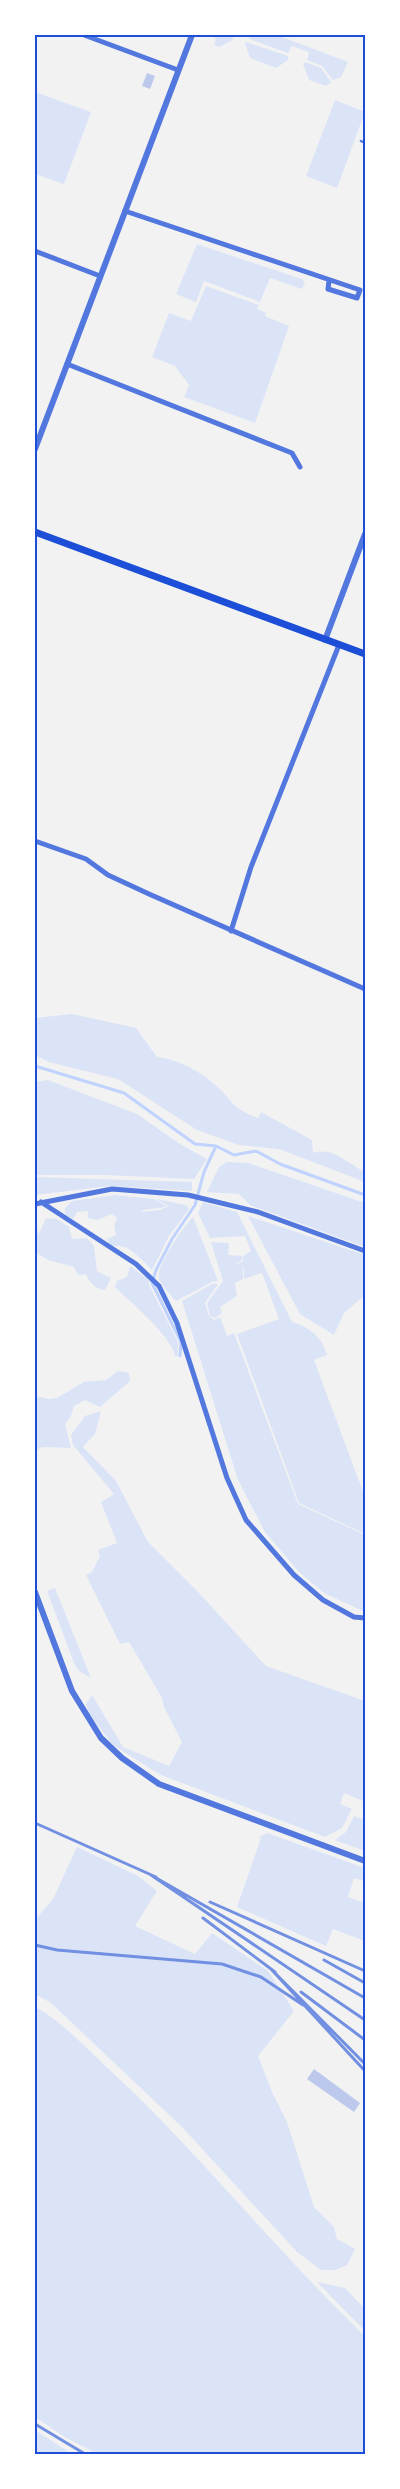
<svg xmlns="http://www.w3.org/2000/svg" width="400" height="2489" font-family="Commissioner,sans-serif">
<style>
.green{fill:#dbe4f7}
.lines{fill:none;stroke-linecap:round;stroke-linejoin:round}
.stream{stroke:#bfd3fe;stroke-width:3}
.building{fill:#bdc9ec}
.service{stroke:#5277de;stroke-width:2.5}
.minor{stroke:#5277de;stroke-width:5}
.tertiary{stroke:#5277de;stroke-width:6}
.secondary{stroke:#1d4ed8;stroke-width:7}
.rail{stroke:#7290e2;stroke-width:3}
.neatline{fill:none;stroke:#1d4ed8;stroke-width:2}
</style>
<rect width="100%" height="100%" fill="#f2f2f2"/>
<path class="green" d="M210 35H232L233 40 219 47 214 45 216 39Z
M250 35H277L348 62 341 77 333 80 322 66 307 60 309 52 292 46 288 53 249 39Z
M246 42 288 56V60L276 68 250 58 245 43Z
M305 62 321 68 331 82 326 86 309 80 303 64Z
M35 92 91 112 64 184 35 174Z
M335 100 365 112 337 188 306 176Z
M197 244 302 279 305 283 302 289 270 278 260 302 204 281 196 302 176 294Z
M206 286 259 305 257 309 266 313 265 316 289 326 255 423 184 397 189 385 175 366 152 357 169 313 191 321Z
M72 1014 136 1028 157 1057C180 1060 202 1072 219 1088 236 1105 232 1108 258 1118L261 1112 312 1140 313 1153C332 1146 349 1164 365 1172V1182L279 1149 239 1145 197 1130 118 1079 49 1062 35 1055V1018Z
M48 1080 137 1114 180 1144 207 1159 194 1179 104 1175H35V1082Z
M227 1162 248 1163 365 1203V1247L250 1205 239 1194 207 1192 219 1167Z
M35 1177 192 1182V1191L110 1186 35 1195Z
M115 1195 154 1199 167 1206C158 1210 147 1207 140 1212L160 1210 169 1206 156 1199 186 1205 189 1209 169 1236 152 1270C145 1263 136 1253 127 1248 120 1244 111 1250 107 1239L116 1235 114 1226 117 1218 112 1214 97 1220 88 1218V1211L77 1212 73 1219 65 1215V1208L72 1201Z
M203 1202 237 1212 292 1322C310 1327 322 1337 327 1355L314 1360 365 1497V1534L299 1503 237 1334 279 1319 262 1273 244 1279V1268L239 1266 243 1268V1279L235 1283 237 1296 220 1307 222 1313 215 1318 210 1316 207 1303 223 1281 211 1242 229 1243 228 1255 242 1256V1260L236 1264V1265L243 1261V1256L251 1251 245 1236 210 1238 198 1213Z
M248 1216 365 1255V1295L344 1313 334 1335 300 1314Z
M193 1217 218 1281 212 1282 176 1301C170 1294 163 1288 159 1279 155 1268 184 1225 193 1217Z
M46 1218 57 1219 69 1227 72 1239 87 1238 94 1246 97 1271 111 1278 105 1290C95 1289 90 1283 86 1274L78 1275 74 1267 48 1260 35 1252V1224L39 1234Z
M130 1266 149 1280V1285L178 1342V1356H175C170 1334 132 1304 115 1287L117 1281 127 1277Z
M212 1284H218L205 1303 209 1316 214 1320 220 1317 227 1336 234 1333 298 1504 365 1535V1612L324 1593 299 1572 265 1532 238 1480 182 1301Z
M118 1371 129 1373 130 1381 100 1407 85 1400 74 1406 71 1416 65 1424 71 1448 43 1447 35 1450V1396L49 1399 57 1398 84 1382 106 1380Z
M101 1411 95 1434 83 1447 116 1481 148 1542 198 1592 266 1666 365 1701V1802L344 1793 340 1804 352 1809 342 1828 325 1837 161 1775 113 1745 89 1714 86 1704 92 1695 123 1747 169 1766 182 1742 164 1707 162 1698 129 1642 120 1644 86 1575 92 1572 100 1556 98 1550 117 1543 101 1502 114 1494 73 1445 71 1435 85 1416Z
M55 1588 91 1678 79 1671 74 1663 47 1591Z
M354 1816 365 1820V1851L335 1840 346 1832Z
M267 1833 365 1868V1881L354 1878 348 1897 365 1903V1941L333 1929 326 1946 237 1907 261 1838 259 1837Z
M77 1847 138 1876 157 1891 135 1926 195 1954 212 1933 268 1971 294 2011 258 2056 272 2092 287 2122 314 2207 334 2227 337 2239 355 2249 347 2265 336 2270H321L297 2252 183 2128 51 2003 35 1994V1920L53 1899Z
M35 2007C62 2021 90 2052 113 2073 202 2156 277 2252 365 2336V2454H97L63 2436 35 2417Z
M317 2282 345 2288 365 2309V2331Z
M35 2430 72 2454H35Z"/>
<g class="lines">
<path class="stream" d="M35 1066 124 1093 195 1144 216 1146 234 1155 256 1151 280 1164 365 1195
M180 1356 181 1342 152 1283 156 1270 172 1239 195 1205 204 1172 216 1146"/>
</g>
<path class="building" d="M147 73 155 76 150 89 142 86Z
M314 2069 360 2103 354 2112 307 2079Z"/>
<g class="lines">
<path class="service" d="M361 141 365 143"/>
<path class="minor" d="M84 35 178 70
M125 211 360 290 357 298 328 289 329 281
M35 251 100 276
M67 364 292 453 300 467
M35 841 86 859 108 875 149 894 365 989
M231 931 251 867 339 645
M41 1202 136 1264 159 1286 177 1323 227 1478 246 1520 294 1575 323 1600 354 1617 365 1618
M35 1204 112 1189 188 1195 258 1212 365 1251"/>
<path class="tertiary" d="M35 449 192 35
M325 640 365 534
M35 1592 72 1691 101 1738 122 1758 159 1784 365 1861"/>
<path class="secondary" d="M35 532 365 654"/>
<path class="rail" d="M35 1823 156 1877
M210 1902 365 1971
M203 1918 275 1972
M35 1945 57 1950 222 1964 261 1977 303 2005
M324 1960 365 1983
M301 1992 365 2040
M365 1998 151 1875 365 2020
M365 2064 271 1969 365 2071
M35 2424 85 2454"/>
</g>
<rect width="400" height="2489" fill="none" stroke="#ffffff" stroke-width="72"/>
<rect x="36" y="36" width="328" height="2417" class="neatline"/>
</svg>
